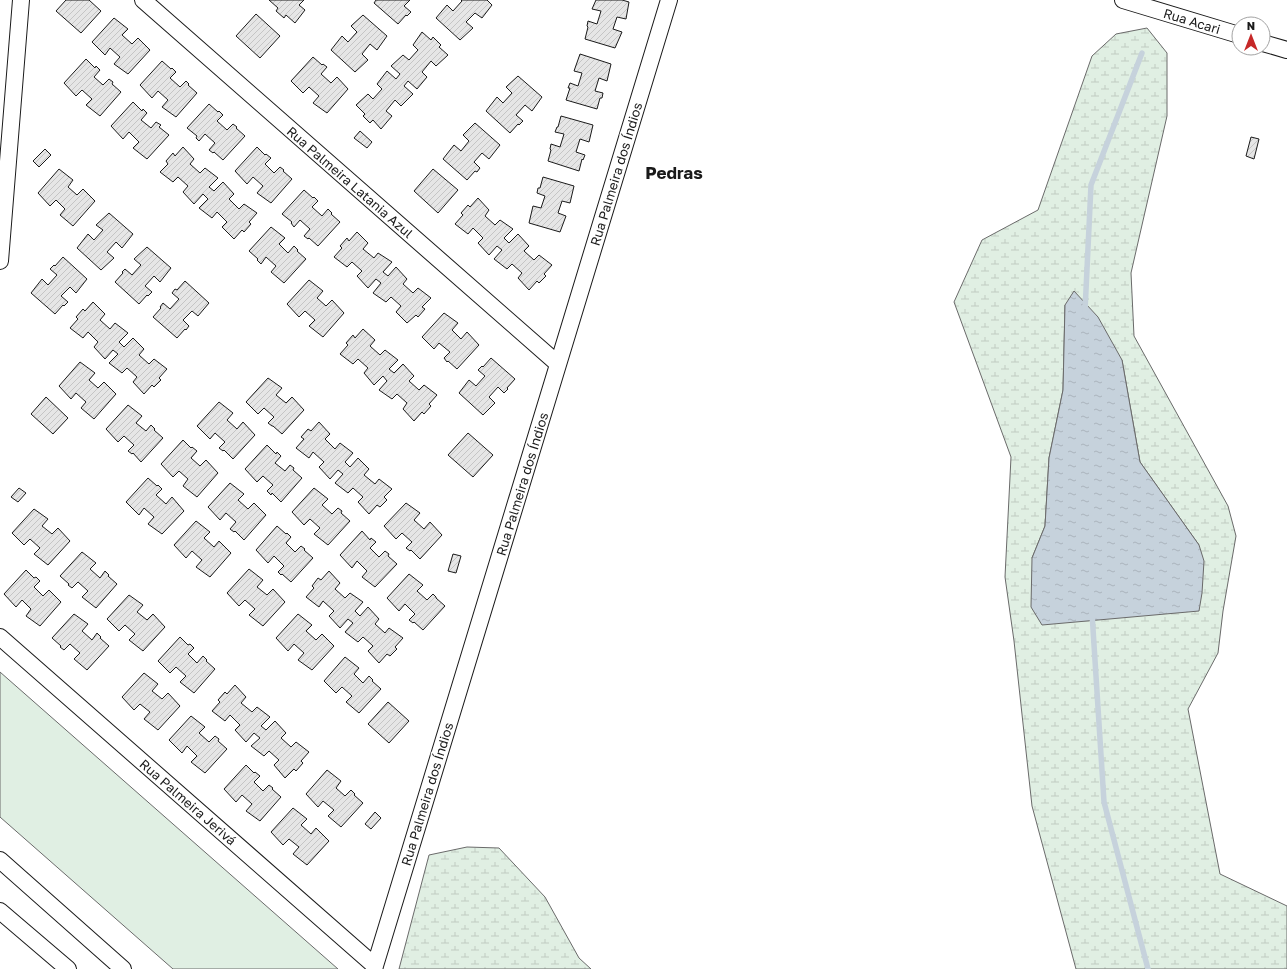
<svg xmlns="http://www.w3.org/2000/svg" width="1287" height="969" font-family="'Golos Text',sans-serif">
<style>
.wetland{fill:url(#wetland-marsh);stroke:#6a6a6a;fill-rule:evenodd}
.green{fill:#e0efe3;stroke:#6a6a6a}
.water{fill:url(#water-ripples);stroke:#6a6a6a}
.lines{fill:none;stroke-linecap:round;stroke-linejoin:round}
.stream{stroke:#c6d2dc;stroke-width:5.5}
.building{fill:url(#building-hatch);stroke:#1a1a1a}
.minor-casing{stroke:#1a1a1a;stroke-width:18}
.minor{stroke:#fff;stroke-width:16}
.labels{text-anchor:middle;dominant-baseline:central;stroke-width:3;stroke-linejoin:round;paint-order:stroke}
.street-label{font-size:13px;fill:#1a1a1a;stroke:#fff}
.district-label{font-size:17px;font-weight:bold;fill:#1a1a1a;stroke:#fff}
</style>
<defs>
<pattern id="wetland-marsh" width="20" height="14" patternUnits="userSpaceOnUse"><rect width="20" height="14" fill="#e0efe3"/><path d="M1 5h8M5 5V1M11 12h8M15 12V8" fill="none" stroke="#c0ccc2"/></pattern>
<pattern id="water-ripples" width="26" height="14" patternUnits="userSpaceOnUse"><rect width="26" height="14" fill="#c6d2dc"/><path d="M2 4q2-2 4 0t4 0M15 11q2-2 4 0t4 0" fill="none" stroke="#aab4bc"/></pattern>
<pattern id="building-hatch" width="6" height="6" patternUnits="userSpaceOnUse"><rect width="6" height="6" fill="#e6e6e6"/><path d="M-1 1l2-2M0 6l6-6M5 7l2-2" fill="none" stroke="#c5c5c5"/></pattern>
</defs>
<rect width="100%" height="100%" fill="#fff"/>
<path class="wetland" d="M1147 28 1167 53V116L1131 273 1134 336 1228 506 1236 536 1223 611 1218 653 1188 709 1220 874 1287 906V969H1076L1032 806 1014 641 1005 577 1011 457 954 302 982 240 1038 210 1092 56 1116 34ZM1065 305 1122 360 1140 462 1199 545 1032 558 1045 526 1049 458 1063 390Z
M467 847 499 848 545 897 579 958 591 969H399L429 855Z"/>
<path class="green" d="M0 672 338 969H173L0 817Z"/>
<path class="water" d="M1074 291 1098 317 1122 360 1140 462 1199 545 1204 561 1202 593 1199 611 1042 625 1031 607 1032 558 1045 526 1049 458 1063 390 1065 305Z"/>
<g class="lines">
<path class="stream" d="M1085 311 1091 185 1142 53
M1092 613 1104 802 1148 969"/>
</g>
<path class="building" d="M66 0H89L101 11 81 33 56 11Z
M269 0H304L299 5 305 10 295 23 286 15 284 18 276 11 278 8Z
M376 0H410L404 6 411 12 407 16 406 15 398 24 374 3Z
M461 0H487L492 5 482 18 475 13 466 22 473 28 460 40 436 18 447 5 453 11 462 1Z
M596 0H622L629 2 626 19 617 17 613 29 622 32 615 48 585 39 588 27 587 26 588 21 597 24 601 11 592 9Z
M256 14 280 36 260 58 236 36Z
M363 15 387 36 377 50 370 44 362 54 368 60 355 72 331 50 342 36 348 42 357 32 351 26Z
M114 18 128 29 122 35 132 44 138 38 150 50 128 74 114 64 120 57 110 48 105 55 92 42Z
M422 32 431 40 433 37 441 45 439 47 448 55 436 66 431 61 422 72 427 77 417 89 408 81 404 86 413 94 401 106 395 100 386 111 392 116 381 129 373 120 370 123 363 116 365 114 356 105 368 94 373 99 382 89 377 84 387 71 396 79 400 74 391 66 403 55 409 60 418 50 413 45Z
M580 54 611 64 607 81 599 78 595 91 603 93 602 98H600L597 109 566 100 570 88H568L570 83 578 86 582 73 574 71Z
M313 57 322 65 323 64 327 67 321 74 331 83 337 77 348 89 327 113 313 103 319 96 309 87 303 93 291 81Z
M86 59 95 68 96 66 100 70 94 77 103 85 109 79 113 82 112 84 121 92 100 116 86 105 92 99 82 90 76 96 64 83Z
M162 61 171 69 172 68 176 72 170 78 180 87 186 81 189 84 188 85 197 93 176 117 162 107 168 100 158 91 152 98 140 85Z
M518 76 542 97 532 111 525 105 516 115 523 121 519 125 518 124 510 133 486 111 497 97 503 103 512 93 506 87Z
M133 102 142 111 143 109 147 113 141 120 151 128 156 122 161 125 159 127 169 135 147 159 133 148 139 142 129 132 123 139 111 126Z
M209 104 218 112 219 111 223 115 217 121 227 130 233 124 237 127 236 128 245 136 223 160 214 152 213 153 209 150 215 143 205 134 199 141 196 138 197 136 187 128Z
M561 116 593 125 589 142 580 139 576 152 585 155 583 160 582 159 579 171 548 161 551 150 550 149 551 144 560 147 564 134 555 132 557 127H558Z
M475 123 500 145 489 159 482 153 474 162 480 168 477 172 475 171 467 180 443 159 454 145 461 151 469 141 463 135Z
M360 131 372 142 367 148 354 138Z
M1251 137 1259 139 1254 159 1246 156Z
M183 147 194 159 190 164 200 173 205 168 218 178 209 187 214 191 223 182 234 194 229 199 239 209 244 204 257 213 249 222 251 224 244 232 242 230 234 239 222 227 227 222 217 212 212 218 199 208 208 199 203 194 194 204 183 192 188 186 178 177 173 182 160 172 168 164 166 161 173 153 175 156Z
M257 147 265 155 266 154 271 158 265 164 274 173 280 167 284 170 283 171 292 179 271 203 257 193 263 186 253 177 247 184 235 171Z
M45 149 51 155 39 167 33 161Z
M59 169 73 180 68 187 77 195 83 189 95 201 73 226 60 215 65 209 56 200 50 206 38 193Z
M433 169 458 190 438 213 414 191Z
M543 177 574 186 570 203 562 201 558 213 566 216 560 232 529 223 533 206 541 208 545 196 537 193 538 188H540Z
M304 190 313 198 314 197 318 201 312 207 322 216 328 209 332 213 331 214 340 222 318 246 309 238 308 239 304 236 310 229 300 220 294 227 291 223 292 222 282 214Z
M478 198 489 210 485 216 495 225 500 220 513 229 504 238 509 243 518 234 529 246 524 251 534 260 539 255 552 265 544 274 546 276 539 283 537 281 529 290 518 278 522 273 512 264 507 269 494 259 502 250 497 246 489 255 478 243 483 238 473 228 468 234 455 224 463 215 461 213 468 205 470 207Z
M109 213 133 234 122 248 116 242 107 252 114 258 101 270 77 248 88 234 94 240 103 230 96 225Z
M271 227 285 238 279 244 288 253 294 246 298 250 297 251 306 259 284 283 271 272 276 266 266 257 261 264 257 260 258 259 249 251Z
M357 232 368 243 363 249 374 258 378 253 392 262 383 272 388 276 396 267 407 279 403 284 413 293 418 288 431 298 422 307 425 309 418 317 416 315 407 323 396 312 401 306 391 297 386 302 373 293 381 283 376 279 368 288 357 276 362 271 352 262 347 267 334 257 342 248 340 246 347 238 349 241Z
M147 247 171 268 160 282 154 276 145 286 152 292 148 296 147 295 139 304 115 282 123 273 122 272 125 269 132 275 141 265 134 259Z
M63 257 87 279 76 293 70 287 61 296 68 302 64 306 63 305 55 314 31 293 42 279 48 285 57 275 50 269 54 265 55 266Z
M309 280 323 291 317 298 326 306 332 300 344 313 323 337 309 326 315 320 305 311 299 317 287 304Z
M185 281 209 303 198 316 192 311 183 320 189 326 186 330 185 329 177 338 153 317 161 308 160 307 163 303 170 309 179 299 172 293 175 289 177 290Z
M93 302 105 314 100 320 110 329 115 323 128 333 119 342 124 347 133 338 144 349 139 355 149 364 154 359 167 369 159 378 161 380 154 387 152 385 144 394 133 382 137 377 127 368 122 373 109 363 118 354 113 350 105 359 94 347 98 342 88 332 83 338 70 328 78 319 76 317 83 309 85 311Z
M444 313 458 323 452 330 461 339 467 332 479 345 457 369 448 361 447 362 444 358 450 352 439 343 434 349 422 337Z
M363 329 375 340 370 346 380 355 385 350 398 360 389 369 394 373 403 364 414 376 409 381 419 390 424 385 437 395 429 404 431 406 424 414 422 412 414 421 403 409 407 403 397 394 392 399 379 390 387 381 383 376 374 385 364 373 368 368 358 359 353 364 340 354 348 345 346 343 353 335 355 338Z
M491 358 515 379 507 388 508 389 504 393 498 387 489 397 495 403 483 415 459 393 469 380 476 386 485 376 478 370 482 366 483 367Z
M80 362 95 373 89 380 98 388 104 382 116 394 94 419 81 408 86 402 76 393 71 399 59 386Z
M268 378 282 388 276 395 286 403 292 397 304 410 282 434 273 426H272L268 423 274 417 264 408 258 414 246 402Z
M46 397 68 418 53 434 31 414Z
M219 402 233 413 227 420 237 429 243 422 255 435 233 459 224 450 223 451 219 448 225 442 215 433 210 439 197 426Z
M128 405 142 416 136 423 146 431 151 425 155 429 154 430 163 438 141 462 133 453 132 454 128 451 134 445 124 436 118 442 106 429Z
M319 422 330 434 325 439 335 449 340 443 353 453 345 462 350 467 358 458 369 469 364 475 375 484 379 479 392 489 384 497 387 500 380 507 377 505 369 514 358 502 363 497 353 488 348 493 335 483 343 474 338 470 330 479 319 467 324 462 313 452 309 458 296 448 304 439 301 437 308 429 311 431Z
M468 433 493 455 473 477 448 455Z
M183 440 191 448 192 447 197 451 191 458 200 466 206 460 218 473 197 497 183 486 188 479 179 471 173 477 161 464Z
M267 445 276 454 277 452 281 456 275 463 285 471 290 465 294 468 293 470 302 478 281 502 272 493 271 495 267 491 273 485 263 476 257 482 245 469Z
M148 478 157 486 158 485 162 489 156 495 166 504 172 497 184 511 162 534 148 524 154 517 144 508 139 515 126 502Z
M230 483 244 494 238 500 248 509 254 503 266 515 244 540 235 531 234 532 230 529 236 522 226 513 220 520 208 507Z
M19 488 26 493 18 502 11 497Z
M314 488 328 499 322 505 332 514 338 508 342 511 341 513 350 521 328 545 314 534 320 528 310 519 304 525 292 512Z
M406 503 420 513 414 520 424 529 430 522 442 535 420 559 411 550 410 551 406 548 412 542 402 533 396 539 384 526Z
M34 509 48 519 42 526 52 534 58 528 70 541 48 565 34 554 40 548 30 539 24 545 12 533Z
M196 521 210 532 204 538 214 547 219 541 231 553 210 577 196 567 202 560 192 551 186 558 174 545Z
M277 526 286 534 287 533 291 537 286 543 295 552 301 546 305 549 304 550 313 558 291 582 282 574 281 575 278 572 284 566 274 556 268 563 256 550Z
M362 531 370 540 371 538 376 542 370 548 379 557 385 551 389 554 388 556 397 564 375 587 362 577 367 571 357 561 352 568 340 555Z
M82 552 96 563 90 569 100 578 105 571 109 575 108 576 117 584 96 608 82 597 88 591 78 582 72 588 68 585 69 584 60 576Z
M453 554 461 556 456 573 448 571Z
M249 569 263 580 257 587 267 595 273 589 285 602 263 626 249 615 255 609 245 600 239 606 227 593Z
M26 570 34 578 36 577 40 581 34 587 43 596 49 590 61 602 40 626 26 616 31 609 22 600 16 607 4 594Z
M329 571 340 583 335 589 345 598 350 593 363 602 355 611 360 616 368 607 379 619 375 624 385 633 389 628 403 638 395 647 397 649 390 656 387 654 379 663 368 651 373 646 363 637 358 642 345 632 353 623 348 619 340 628 329 616 334 611 323 601 319 607 306 597 314 588 312 586 318 578 321 580Z
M409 574 423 585 417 591 427 600 433 594 436 597V598L445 606 423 630 414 622 413 623 409 620 415 614 405 604 399 611 387 598Z
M129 595 143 605 137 612 147 620 153 614 165 627 143 651 129 640 135 634 125 625 119 631 107 619Z
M74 614 88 624 82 631 92 640 97 633 101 637 100 638 109 646 87 670 74 659 80 653 70 644 64 650 60 647 61 646 52 638Z
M298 614 312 625 306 631 316 640 322 634 334 646 312 670 298 660 304 653 294 644 288 651 276 638Z
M180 637 188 645 190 644 194 648 188 654 197 663 203 656 207 660 206 661 215 669 194 693 180 682 186 676 176 667 170 673 158 661Z
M345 657 359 668 354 674 363 683 369 676 373 680 372 681 381 689 359 713 346 702 352 696 342 687 336 693 324 681Z
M144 673 158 684 152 691 162 699 168 693 180 706 158 730 144 719 150 712 140 704 134 710 122 697Z
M235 685 246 697 241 703 252 712 257 707 270 717 261 726 266 730 275 721 286 733 281 738 291 747 296 742 309 752 301 761 303 763 296 771 294 769 285 778 274 765 279 760 269 751 264 756 251 746 260 738 254 733 246 742 235 730 240 725 230 715 225 721 212 711 220 702 218 700 225 692 227 694Z
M388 702 409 721 389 743 368 724Z
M191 716 205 727 199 733 209 742 215 736 219 739 218 741 227 749 205 773 191 762 197 756 187 746 182 753 169 740Z
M246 765 254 773 255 772 260 776 254 782 263 791 269 785 273 788 272 789 281 797 260 821 246 811 252 804 242 795 236 802 224 789Z
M327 770 341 781 336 788 345 796 351 790 355 794 354 795 363 803 341 827 328 816 334 810 323 801 318 807 306 794Z
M293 808 307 819 301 825 311 834 316 828 329 841 307 865 293 854 299 847 289 839 283 845 271 832Z
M375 812 381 818 371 829 365 824Z"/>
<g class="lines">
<defs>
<path id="minor" d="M143 0 558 364
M1123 0 1239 35
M1263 43 1287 50
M0 261 21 0
M0 637 375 966
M0 860 123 969
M0 911 68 969
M374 969 669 0"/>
</defs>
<use href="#minor" class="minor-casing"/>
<use href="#minor" class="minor"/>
</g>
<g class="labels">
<g class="street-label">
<text transform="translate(1192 21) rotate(17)">Rua Acari</text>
<text transform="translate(616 174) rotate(-73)">Rua Palmeira dos Índios</text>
<text transform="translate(350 182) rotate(41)">Rua Palmeira Latania Azul</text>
<text transform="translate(522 484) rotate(-73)">Rua Palmeira dos Índios</text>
<text transform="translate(427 794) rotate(-73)">Rua Palmeira dos Índios</text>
<text transform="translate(188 802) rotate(41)">Rua Palmeira Jerivá</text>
</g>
<g class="district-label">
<text x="674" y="172">Pedras</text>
</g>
</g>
<g transform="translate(1251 36)"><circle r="19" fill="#ffffff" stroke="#a3a3a3"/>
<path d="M0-3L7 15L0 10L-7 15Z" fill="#c62828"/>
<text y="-6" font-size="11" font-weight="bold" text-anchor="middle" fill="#1a1a1a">N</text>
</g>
</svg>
